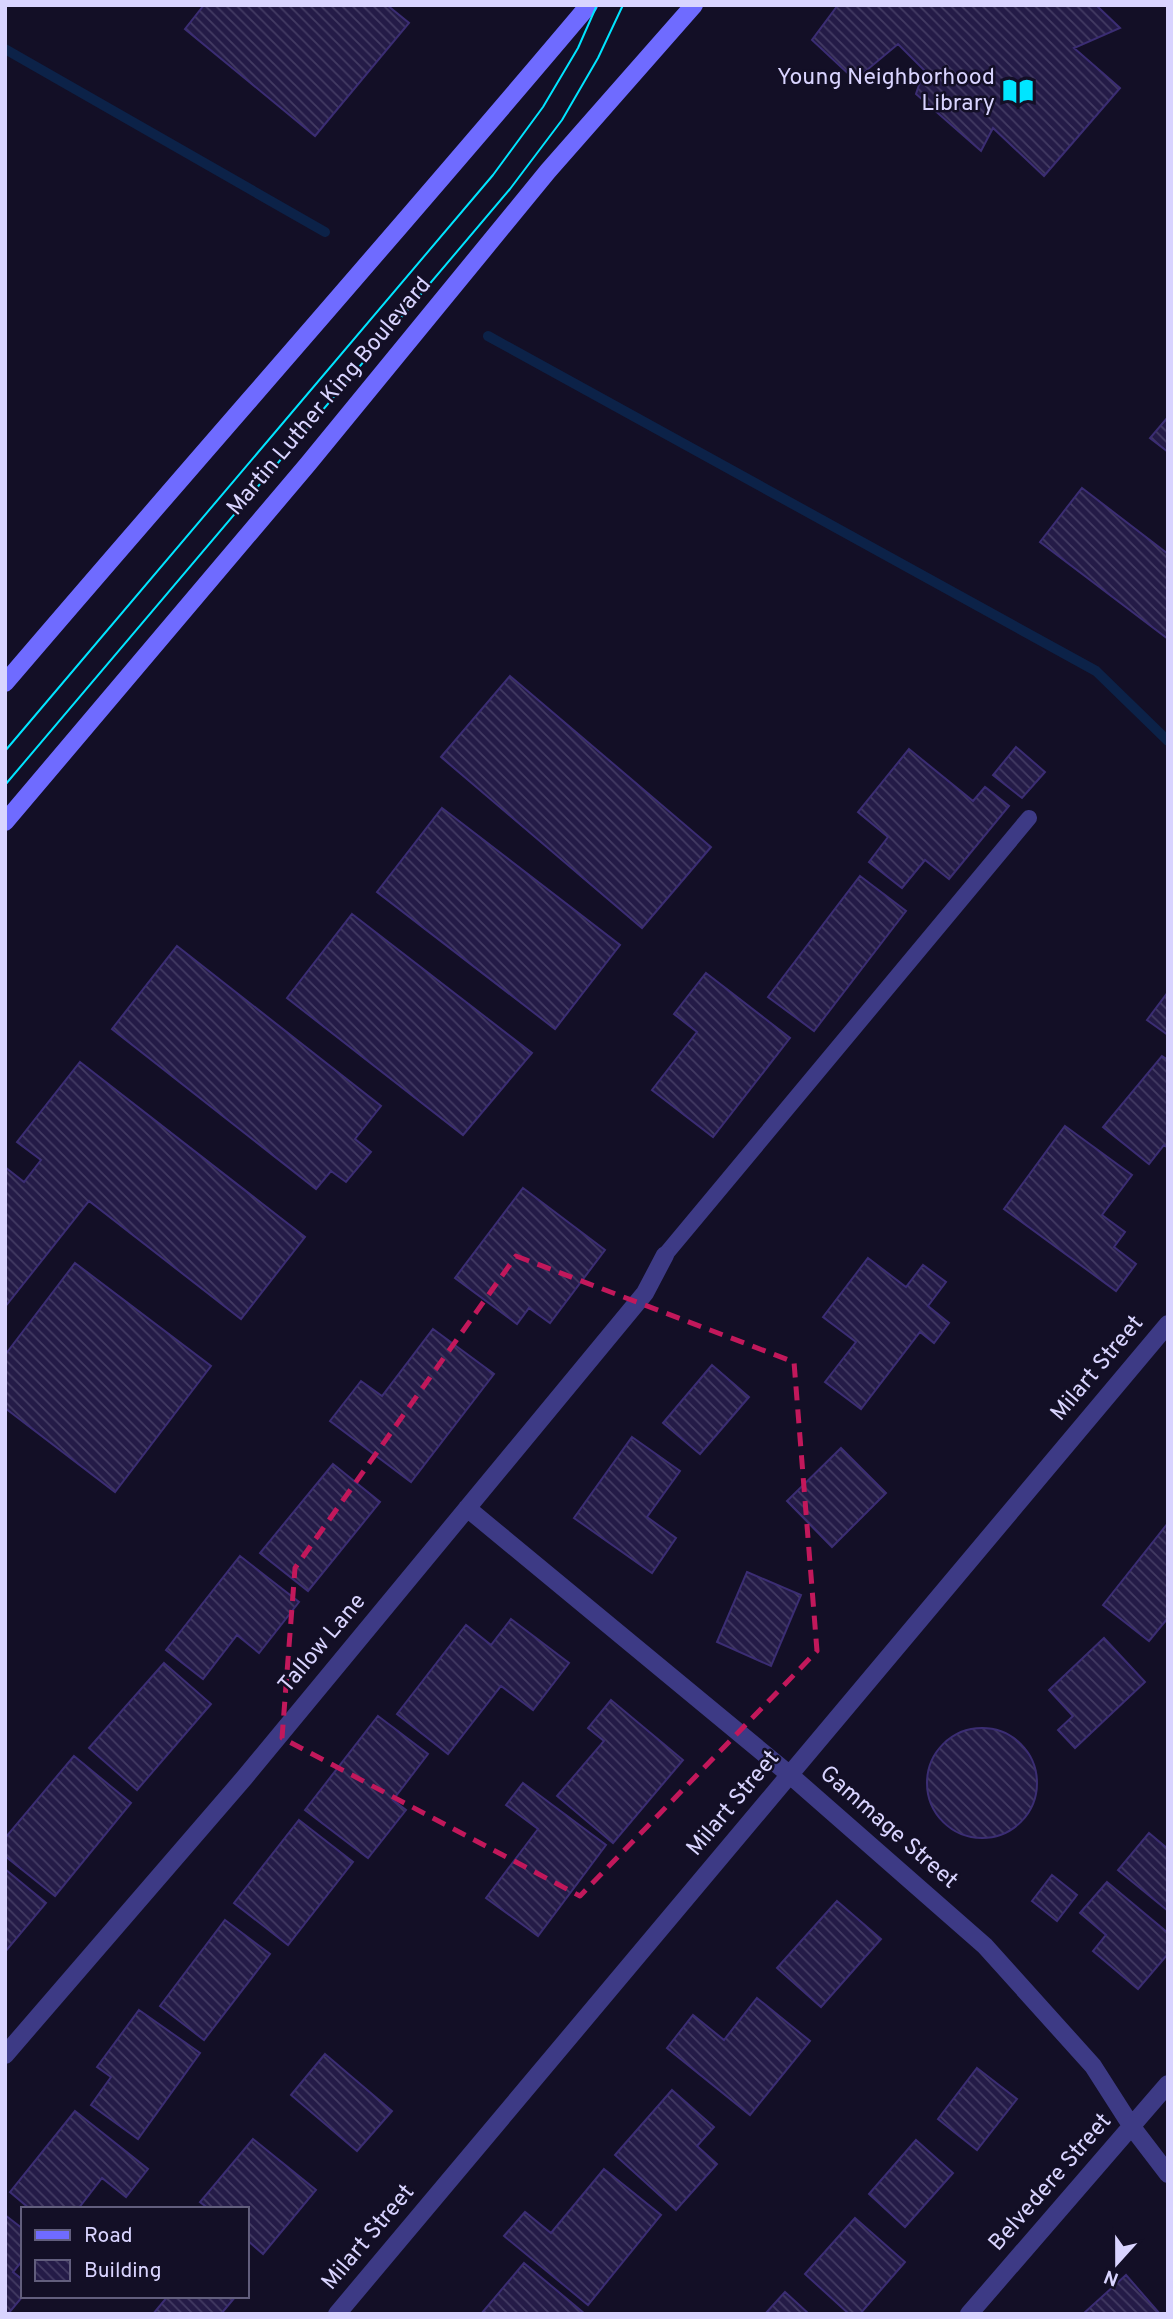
<svg xmlns="http://www.w3.org/2000/svg" width="1173" height="2319" font-family="Overpass,sans-serif">
<style>
.lines{fill:none;stroke-linecap:round;stroke-linejoin:round}
.stream{stroke:#0c2248;stroke-width:10}
.building{fill:url(#building-back-hatch);stroke:#3b2d73;stroke-width:2}
.service{stroke:#3d3a85;stroke-width:16}
.minor{stroke:#3d3a85;stroke-width:18}
.secondary{stroke:#6f6bff;stroke-width:18}
.tram{stroke:#00e5ff;stroke-width:2}
.marked{fill:none;stroke:#c2185b;stroke-width:5;stroke-dasharray:14 9;stroke-linejoin:round}
.labels{text-anchor:middle;dominant-baseline:central;stroke-width:5;stroke-linejoin:round;paint-order:stroke}
.poi-label{font-size:23px;fill:#d9d4ff;stroke:#130f26;text-anchor:end}
.street-label{font-size:23px;fill:#d9d4ff;stroke:#130f26}
</style>
<defs>
<pattern id="building-back-hatch" width="6" height="6" patternUnits="userSpaceOnUse" patternTransform="scale(1.75)"><rect width="6" height="6" fill="#241b47"/><path d="M-1 5l2 2M0 0l6 6M5-1l2 2" fill="none" stroke="#433b63"/></pattern>
</defs>
<rect width="100%" height="100%" fill="#130f26"/>
<g class="lines">
<path class="stream" d="M5 49 325 232
M488 336 1096 671 1168 741"/>
</g>
<path class="building" d="M204 5H387L409 23 315 136 185 29Z
M838 5H1096L1120 28 1074 48 1120 88 1044 176 993 128 981 151 916 94 924 70 898 44 855 80 812 40Z
M1168 417V452L1150 438Z
M1082 488 1168 554V639L1040 542Z
M510 676 711 847 642 928 441 757Z
M1016 747 1045 772 1022 798 993 775Z
M909 749 973 801 985 787 1009 806 949 879 925 860 902 888 869 862 888 837 858 812Z
M442 808 620 945 555 1029 377 892Z
M860 876 906 911 814 1031 768 997Z
M352 914 532 1053 463 1135 287 998Z
M177 946 381 1106 355 1139 371 1152 346 1182 331 1171 316 1189 112 1029Z
M706 973 790 1038 713 1137 652 1090 697 1032 674 1014Z
M1168 992V1035L1147 1020Z
M1162 1056 1168 1060V1148L1164 1145 1149 1164 1103 1127Z
M80 1062 305 1237 241 1319 89 1201 5 1307V1167L24 1182 41 1160 17 1142Z
M1065 1126 1132 1175 1102 1215 1125 1232 1114 1247 1136 1264 1116 1291 1004 1209Z
M523 1188 605 1250 550 1323 529 1308 517 1324 455 1278Z
M868 1258 906 1287 923 1265 946 1282 928 1306 949 1323 934 1343 920 1332 861 1409 825 1382 856 1342 823 1317Z
M75 1263 211 1366 115 1492 5 1408V1355Z
M433 1329 494 1374 411 1482 330 1421 361 1381 382 1396Z
M712 1365 749 1397 700 1454 663 1423Z
M632 1437 680 1471 647 1517 676 1538 652 1573 574 1518Z
M841 1448 886 1493 832 1547 787 1501Z
M333 1464 380 1502 308 1591 260 1553Z
M1168 1523V1618L1149 1641 1103 1605Z
M240 1556 299 1602 259 1653 237 1635 203 1679 166 1650Z
M747 1572 801 1595 771 1666 717 1642Z
M511 1619 569 1663 533 1710 501 1686 448 1754 397 1714 466 1625 491 1645Z
M1104 1638 1145 1682 1075 1748 1058 1730 1073 1716 1049 1690Z
M164 1663 211 1704 137 1790 89 1748Z
M611 1700 683 1760 613 1843 557 1796 604 1741 588 1728Z
M378 1716 428 1754 393 1800 406 1810 368 1858 305 1810Z
M927 1783a55 55 0 1 1 110 0a55 55 0 1 1-110 0Z
M74 1756 131 1803 55 1896 5 1856V1838Z
M523 1783 606 1845 538 1936 486 1898 538 1829 506 1805Z
M299 1820 353 1862 288 1945 234 1903Z
M1149 1833 1168 1849V1911L1118 1870Z
M5 1869 46 1903 5 1952Z
M1052 1875 1077 1895 1057 1921 1032 1901Z
M1107 1882 1168 1933V1954L1138 1989 1093 1951 1106 1935 1080 1913Z
M837 1901 881 1939 821 2007 777 1968Z
M225 1920 270 1954 204 2040 160 2006Z
M757 1998 810 2041 750 2115 667 2048 693 2015 724 2040Z
M139 2010 200 2053 138 2139 91 2105 111 2077 97 2067Z
M325 2054 392 2111 357 2151 291 2095Z
M977 2068 1017 2099 977 2150 938 2119Z
M672 2090 714 2127 697 2146 717 2164 676 2210 615 2155Z
M75 2111 148 2169 126 2197 102 2178 78 2209H30L10 2192Z
M253 2139 316 2190 263 2254 247 2240V2209H209L200 2202Z
M916 2140 953 2173 905 2227 869 2194Z
M604 2169 661 2215 588 2305 504 2236 525 2212 551 2233Z
M5 2215 23 2229V2260L13 2272 23 2280V2296L8 2314H5Z
M855 2218 905 2262 860 2314H849L805 2274Z
M524 2263 585 2314H481Z
M1126 2275 1160 2314H1083Z
M785 2292 809 2314H765Z
M168 2296H236L221 2314H153Z"/>
<g class="lines">
<path class="service" d="M665 1255 1029 818"/>
<path class="minor" d="M467 1508 790 1775 985 1946 1093 2066 1132 2127 1168 2174
M5 2055 245 1777 645 1293 665 1255
M337 2314 1168 1324
M969 2314 1168 2084"/>
<path class="secondary" d="M5 683C199 456 397 233 589 5
M5 822 308 464 548 171 694 5"/>
<path class="tram" d="M5 751 493 175 543 107 578 48 597 5
M5 785 510 189 562 120 598 58 623 5"/>
</g>
<path class="marked" d="M516 1256 794 1362 817 1651 580 1896 282 1738 295 1568Z"/>
<defs>
<symbol id="library-bare" viewBox="-9 -9 18 18"><path d="M-6-4Q-3-5.5-.7-3.5V5Q-3 3-6 4ZM6-4Q3-5.5 .7-3.5V5Q3 3 6 4Z" fill="#00e5ff" stroke="#130f26" stroke-width="2.5" paint-order="stroke"/></symbol>
</defs>
<g fill-rule="evenodd">
<use href="#library-bare" x="996" y="69" width="44" height="44"/>
</g>
<g class="labels">
<g class="poi-label">
<text x="995" y="78">Young Neighborhood<tspan x="995" dy="26">Library</tspan></text>
</g>
<g class="street-label">
<text transform="translate(330 397) rotate(-50)">Martin Luther King Boulevard</text>
<text transform="translate(1098 1369) rotate(-50)">Milart Street</text>
<text transform="translate(323 1644) rotate(-50)">Tallow Lane</text>
<text transform="translate(734 1804) rotate(-50)">Milart Street</text>
<text transform="translate(888 1828) rotate(41)">Gammage Street</text>
<text transform="translate(1051 2183) rotate(-49)">Belvedere Street</text>
<text transform="translate(369 2238) rotate(-50)">Milart Street</text>
</g>
</g>
<rect width="1173" height="2319" fill="none" stroke="#d9d4ff" stroke-width="14"/>
<rect x="21" y="2207" width="228" height="91" fill="#130f26" stroke="#625e7d" stroke-width="2"/>
<rect x="35" y="2230" width="35" height="10" fill="#6f6bff" stroke="#625e7d" stroke-width="2"/>
<text x="84" y="2242" font-size="21" fill="#d9d4ff">Road</text>
<rect x="35" y="2260" width="35" height="21" fill="url(#building-back-hatch)" stroke="#625e7d" stroke-width="2"/>
<text x="84" y="2277" font-size="21" fill="#d9d4ff">Building</text>
<g transform="translate(1117 2263) rotate(201)" stroke="#130f26" stroke-width="5" paint-order="stroke">
<path d="M0-5L12 26L0 18L-12 26Z" fill="#d9d4ff"/>
<text y="-10" font-size="19" font-weight="bold" text-anchor="middle" fill="#d9d4ff">N</text>
</g>
</svg>
